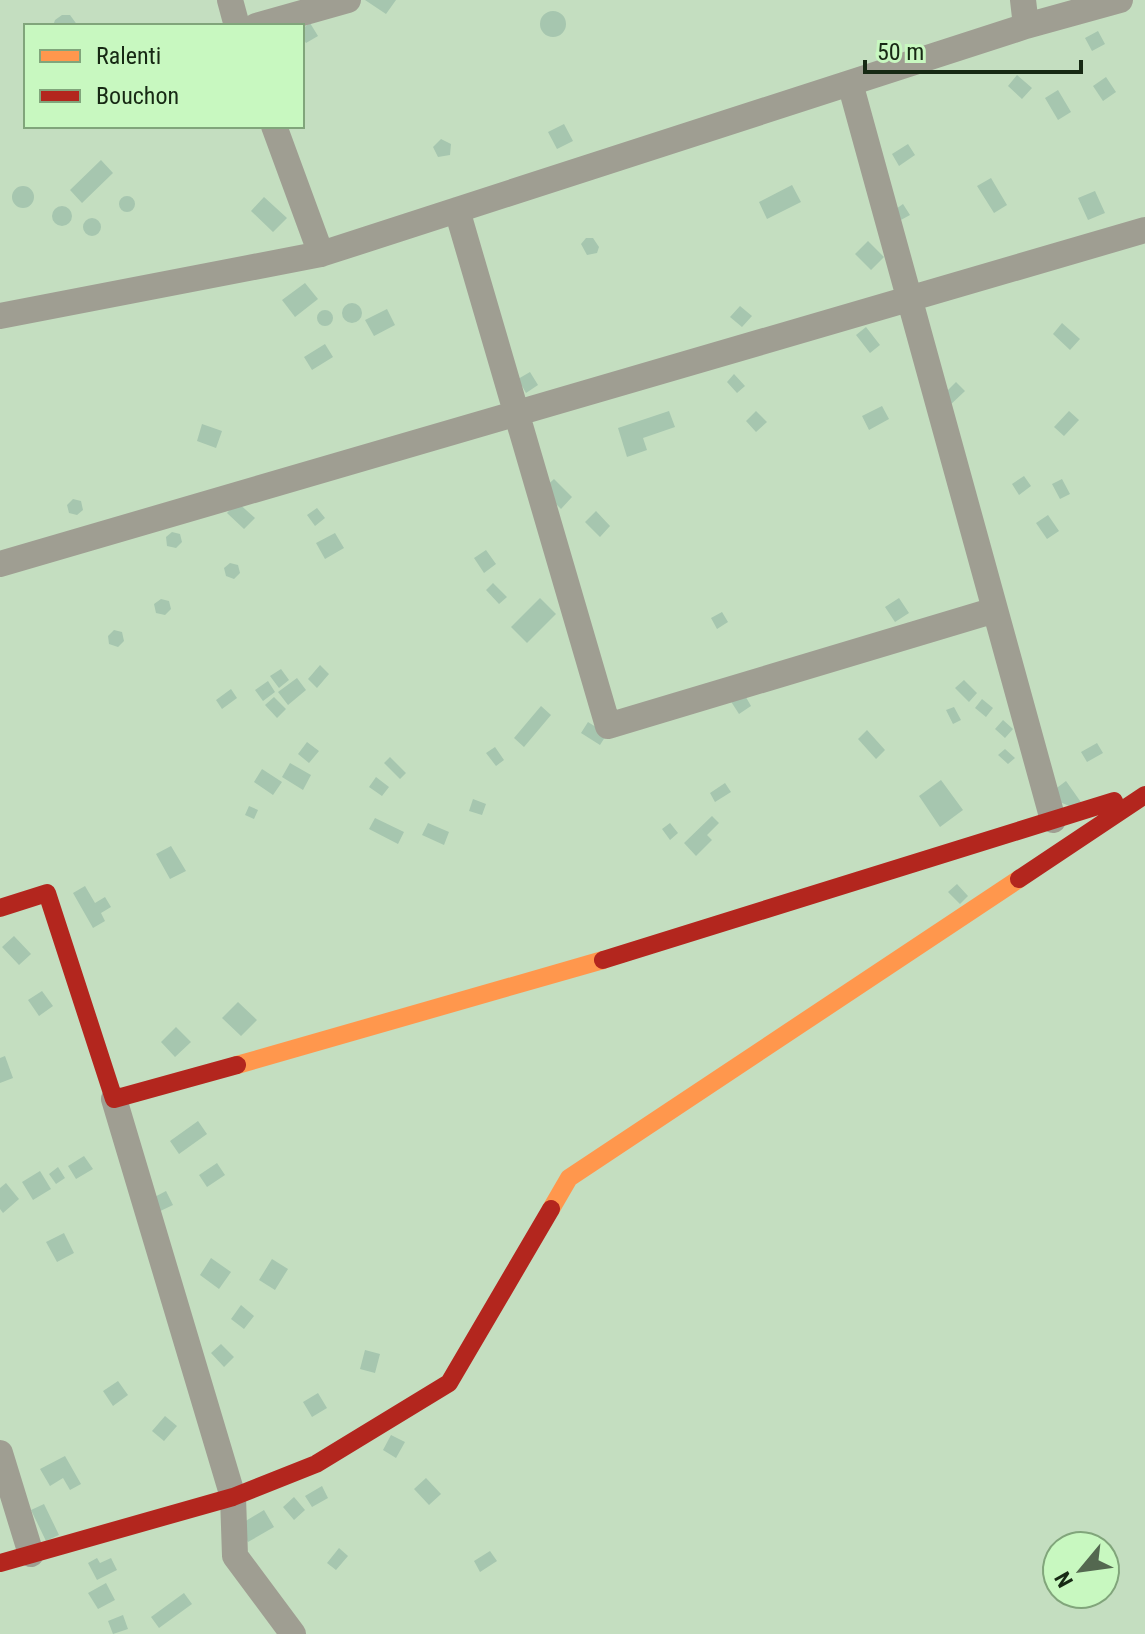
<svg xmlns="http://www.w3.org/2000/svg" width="1145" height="1634" font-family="'Roboto Condensed',sans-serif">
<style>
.building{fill:#a6c6af}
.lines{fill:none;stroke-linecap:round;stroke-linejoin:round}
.street{stroke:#9f9e92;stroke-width:26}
.slow{stroke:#ff974d;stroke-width:18}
.jam{stroke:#b3261e;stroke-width:18}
</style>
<rect width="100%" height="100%" fill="#c4dec0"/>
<path class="building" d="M365 0H396L386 14Z
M540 24a13 13 0 1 1 26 0a13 13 0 1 1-26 0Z
M62 15H70L78 26H53L55 20Z
M310 23 318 36 306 43 302 37V29Z
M1098 31 1105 44 1092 51 1085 38Z
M1017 75 1032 88 1022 99 1008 86Z
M1106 77 1116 92 1103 101 1093 86Z
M1058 90 1071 112 1058 120 1045 98Z
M564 124 573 141 557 149 548 132Z
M441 139 451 144 450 155 438 157 433 147Z
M908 144 915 155 899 166 892 154Z
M101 160 113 173 82 203 70 190Z
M991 178 1007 205 994 213 977 186Z
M792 185 801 202 767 219 759 202Z
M12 197a11 11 0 1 1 22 0a11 11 0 1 1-22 0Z
M1095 191 1105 213 1088 220 1078 198Z
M119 204a8 8 0 1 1 16 0a8 8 0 1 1-16 0Z
M264 197 287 218 273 232 251 211Z
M903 204 910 215 899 221 893 211Z
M52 216a10 10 0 1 1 20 0a10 10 0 1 1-20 0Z
M83 227a9 9 0 1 1 18 0a9 9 0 1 1-18 0Z
M586 238H593L599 247 597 253 587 255 581 244Z
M868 241 884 257 871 270 855 254Z
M305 283 318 299 295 317 282 300Z
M342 313a10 10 0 1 1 20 0a10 10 0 1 1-20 0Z
M740 306 752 316 742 327 730 317Z
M387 309 395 325 374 336 365 320Z
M317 318a8 8 0 1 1 16 0a8 8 0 1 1-16 0Z
M1062 323 1080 339 1070 350 1053 334Z
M866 327 880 345 870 353 856 335Z
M325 344 333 357 312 370 304 357Z
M530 372 538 385 526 393 518 379Z
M734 374 745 386 737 393 727 382Z
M956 382 965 391 948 407 940 398Z
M882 406 889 419 869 430 862 416Z
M669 411 675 427 643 438 647 450 627 457 618 428Z
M756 411 767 422 756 432 746 421Z
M1069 411 1079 420 1064 436 1054 427Z
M202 424 222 431 216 448 197 441Z
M1024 476 1031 486 1019 495 1012 484Z
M554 479 572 497 561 509 542 490Z
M1062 479 1070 494 1060 499 1052 484Z
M73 499 81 501 83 510 77 515 69 513 67 505Z
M237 502 255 518 244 529 227 513Z
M317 508 325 518 315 526 307 515Z
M596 511 610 526 600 537 585 522Z
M1048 515 1059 531 1047 539 1036 523Z
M172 532 180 534 182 542 176 548 167 546 166 537Z
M335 533 344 548 325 559 316 543Z
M486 550 496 564 484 573 474 558Z
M230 563 238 565 240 573 234 579 226 576 224 568Z
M493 583 507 597 499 604 486 590Z
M540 598 556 614 527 643 511 627Z
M899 598 909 613 895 622 885 607Z
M161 599 169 601 171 609 165 615 156 613 154 604Z
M722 612 728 622 717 629 711 618Z
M114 630 122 632 124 641 118 647 109 644 108 636Z
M320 665 329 674 317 688 308 679Z
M281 669 289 680 279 688 270 676Z
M297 678 306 690 288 705 278 692Z
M964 680 977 693 969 702 955 688Z
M268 681 275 692 263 701 255 690Z
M231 689 237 698 222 709 216 700Z
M743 692 751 706 739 714 730 700Z
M274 697 286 709 277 718 265 705Z
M982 699 993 708 986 717 975 708Z
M541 706 551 715 524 747 514 738Z
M954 707 961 720 953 724 946 710Z
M1003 720 1013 729 1005 738 995 729Z
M588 722 607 734 600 745 581 733Z
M867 730 885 750 876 759 858 739Z
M307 742 319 751 309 763 298 754Z
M1097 743 1103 753 1087 762 1081 752Z
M495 747 504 760 496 766 486 753Z
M1005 749 1015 758 1008 764 998 755Z
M390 757 406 773 400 779 384 763Z
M290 763 311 775 303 790 282 777Z
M262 769 282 782 273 795 254 782Z
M376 777 389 787 382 796 369 787Z
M941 780 963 810 940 827 919 796Z
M1066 781 1090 815 1046 796Z
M725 783 731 792 715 802 710 793Z
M473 799 486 804 482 815 469 811Z
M249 806 258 810 254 819 245 815Z
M712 816 719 823 707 835 712 840 696 856 684 843Z
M375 818 404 832 398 844 369 829Z
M428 823 449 832 444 845 422 835Z
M670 823 678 833 670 840 662 829Z
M171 846 186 871 170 879 156 854Z
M957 884 968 896 960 904 948 892Z
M85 886 95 903 105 897 111 907 101 913 105 921 93 928 73 893Z
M14 936 31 954 19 965 2 947Z
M42 991 53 1006 39 1016 28 1000Z
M238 1002 257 1020 241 1036 222 1018Z
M176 1027 191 1042 175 1057 161 1042Z
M5 1056 13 1078 0 1083V1058Z
M198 1121 207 1134 179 1154 170 1141Z
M84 1156 93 1169 76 1179 68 1166Z
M217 1163 225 1175 207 1187 199 1175Z
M58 1167 65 1178 56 1184 49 1174Z
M40 1171 51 1189 33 1200 22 1182Z
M6 1183 19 1199 3 1213 0 1209V1188Z
M166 1191 173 1205 154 1214 147 1201Z
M64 1233 74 1253 57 1262 46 1242Z
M211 1258 231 1272 219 1289 200 1275Z
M272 1259 288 1269 275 1290 259 1280Z
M241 1305 254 1316 244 1329 231 1319Z
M221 1344 234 1357 224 1367 211 1353Z
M365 1350 380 1354 375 1373 360 1369Z
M118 1381 128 1395 113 1406 103 1391Z
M318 1393 327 1408 312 1417 303 1402Z
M165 1416 177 1426 164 1441 152 1431Z
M391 1435 405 1442 396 1458 383 1450Z
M65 1456 81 1484 70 1490 63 1478 50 1486 40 1469Z
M426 1478 441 1494 429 1505 414 1489Z
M322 1486 328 1498 312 1507 305 1496Z
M294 1497 305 1510 294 1520 283 1507Z
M44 1504 59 1535 46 1541 31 1510Z
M264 1510 274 1527 248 1542 239 1525Z
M339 1548 348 1556 336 1570 327 1563Z
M490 1551 497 1561 480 1572 474 1561Z
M97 1558 100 1563 111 1558 117 1570 97 1580 88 1563Z
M106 1583 115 1600 98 1609 88 1593Z
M184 1593 192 1604 159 1628 151 1617Z
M123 1615 128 1629 113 1634 108 1621Z"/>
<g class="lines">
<path class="street" d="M230 0 237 26
M1023 0 1026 26
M256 26 348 0
M850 83 1053 820
M274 126 321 254
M457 210 608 726 995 610
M0 316 321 254 1026 26 1120 0
M0 564 1145 230
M114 1099 233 1497 235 1556 293 1634
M0 1453 31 1554"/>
<path class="slow" d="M237 1065 603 960
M551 1209 569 1178 1019 879"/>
<path class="jam" d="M1019 879 1145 795
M0 908 47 893 114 1099 237 1065
M603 960 1114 801
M0 1563 233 1497 316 1464 449 1383 551 1209"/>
</g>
<rect x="24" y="24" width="280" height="104" fill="#c8f8c0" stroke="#81a57b" stroke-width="2"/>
<rect x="40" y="50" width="40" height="12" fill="#ff974d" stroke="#81a57b" stroke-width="2"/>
<text x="96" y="64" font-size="24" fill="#172914">Ralenti</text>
<rect x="40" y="90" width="40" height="12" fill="#b3261e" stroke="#81a57b" stroke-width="2"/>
<text x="96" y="104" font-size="24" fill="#172914">Bouchon</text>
<g transform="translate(1081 1570) rotate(241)"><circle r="38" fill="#c8f8c0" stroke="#81a57b" stroke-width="2"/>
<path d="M0-6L14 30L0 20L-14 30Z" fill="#546850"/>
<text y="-12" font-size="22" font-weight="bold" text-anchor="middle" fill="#172914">N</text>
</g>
<path d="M865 60v12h216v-12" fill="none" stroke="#172914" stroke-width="4"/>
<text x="877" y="60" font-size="24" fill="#172914" stroke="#c8f8c0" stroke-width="6" paint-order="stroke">50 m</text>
</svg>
